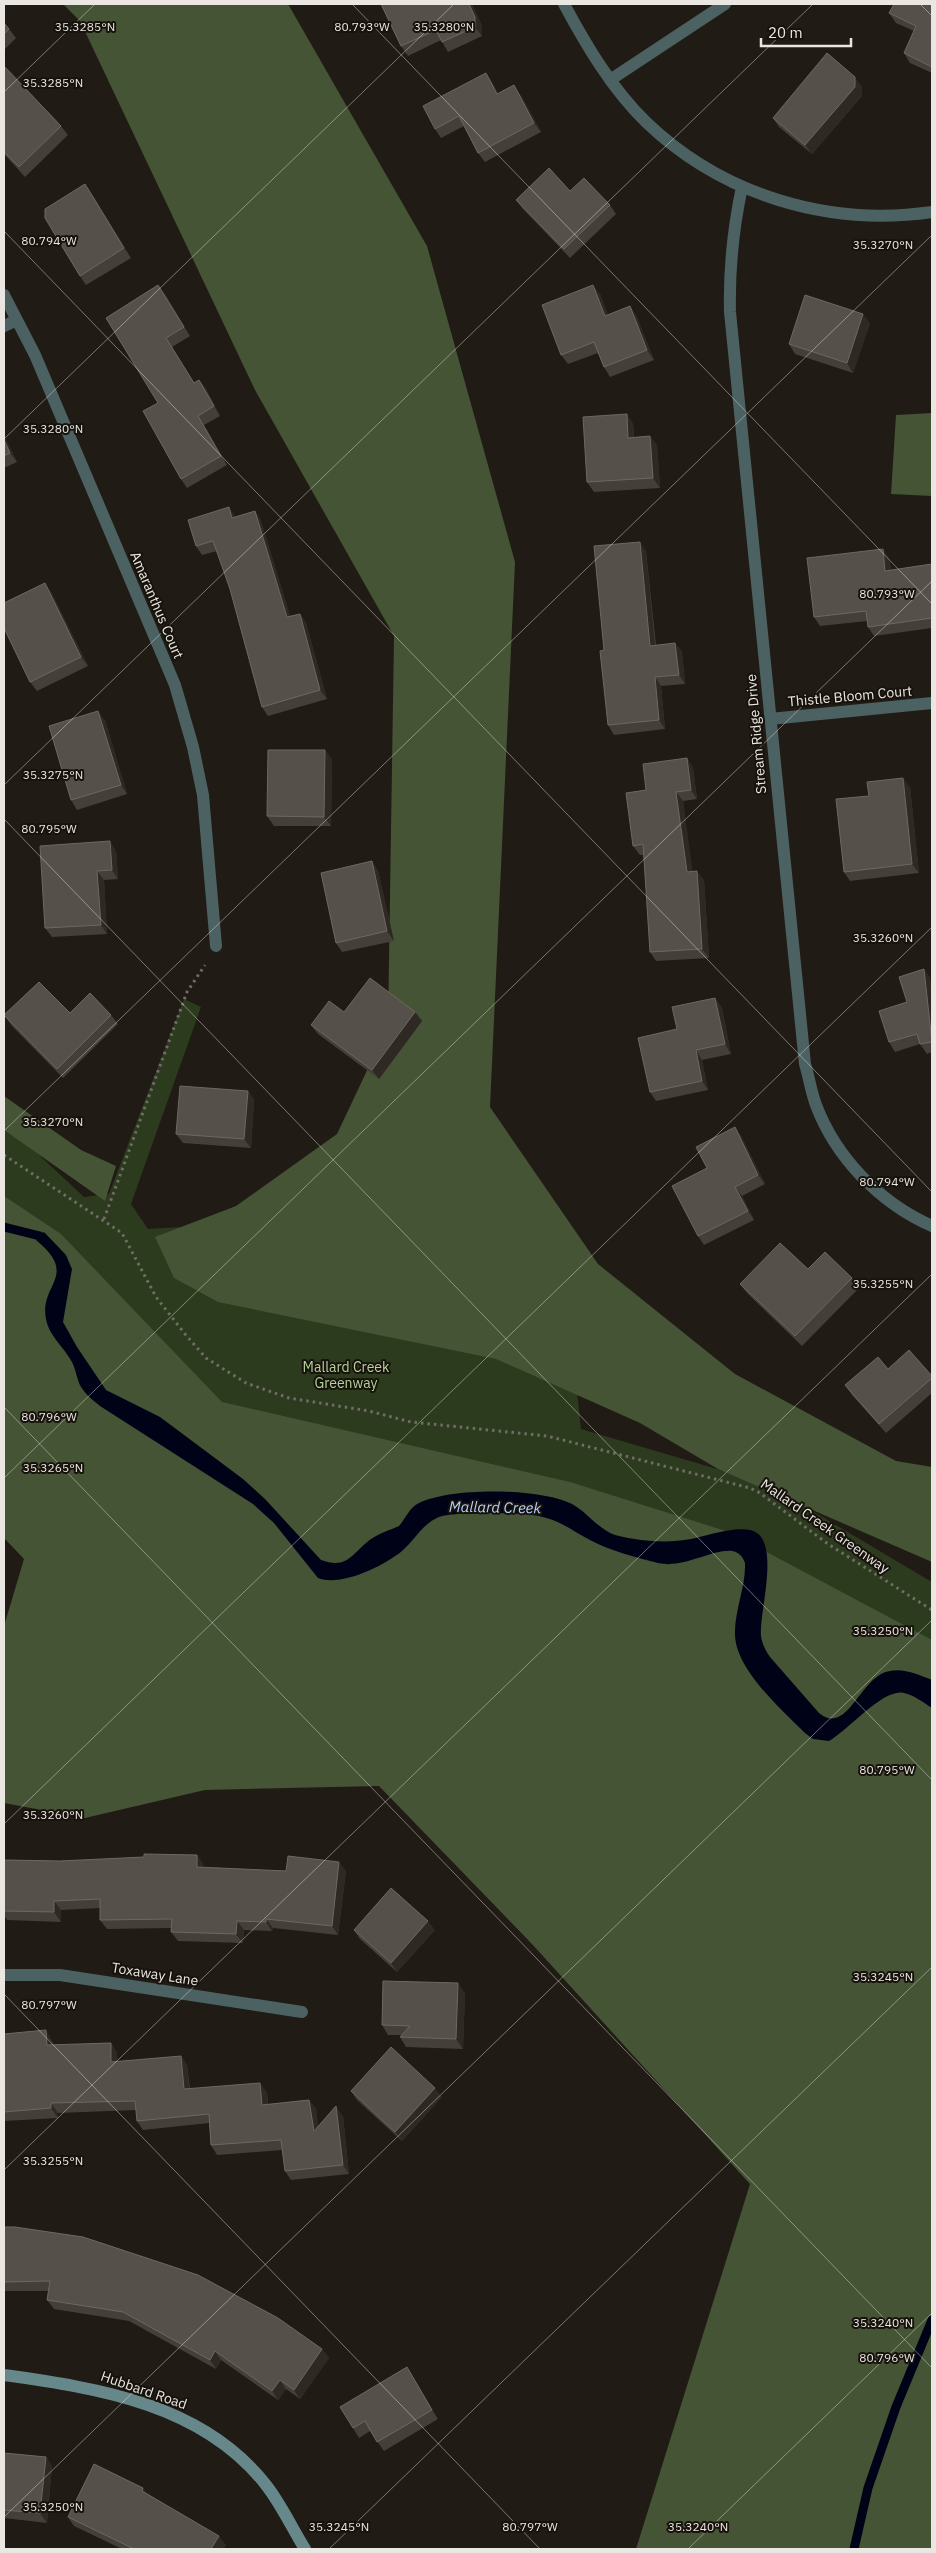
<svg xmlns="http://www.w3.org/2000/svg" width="936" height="2553" font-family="'IBM Plex Sans',sans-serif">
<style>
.green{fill:#2c3a1d}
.forest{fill:#445434}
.water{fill:#000317}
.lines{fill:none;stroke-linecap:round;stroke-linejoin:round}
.stream{stroke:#000317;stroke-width:9}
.path{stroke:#706c67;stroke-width:3;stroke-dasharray:2.5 4;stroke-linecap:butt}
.street{stroke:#4c6162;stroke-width:12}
.secondary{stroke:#67888a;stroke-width:12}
.wall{fill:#443f38}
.shaded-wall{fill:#2e2922}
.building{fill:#55514a;stroke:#6d6862}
.ticks{fill:none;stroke:#eae7e3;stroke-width:1;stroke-opacity:0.45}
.labels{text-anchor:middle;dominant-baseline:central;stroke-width:4;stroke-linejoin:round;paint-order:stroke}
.street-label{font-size:14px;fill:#eae7e3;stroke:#17120c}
.park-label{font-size:14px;fill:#b4d398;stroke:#17120c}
.water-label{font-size:15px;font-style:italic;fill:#b4d1fd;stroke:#17120c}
.ticks-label{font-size:12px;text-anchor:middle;fill:#eae7e3;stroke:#17120c;stroke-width:4;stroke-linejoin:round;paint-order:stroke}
</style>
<rect width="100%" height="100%" fill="#201b15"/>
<path class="green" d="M184 999 201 1007 131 1204 148 1229 557 1204 581 1429 765 1483 932 1582V1687L380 1555 4 1244V1122L84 1197 109 1194Z"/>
<path class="forest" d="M63 4H288L427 246 515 562 490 1107 598 1264 735 1374 896 1461 932 1467V1562L718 1469 640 1423 496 1359 218 1302 174 1278 155 1237 236 1206 337 1134 388 1026 394 636 255 390 80 21Z
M932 413V496L891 494 896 415Z
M4 1096 81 1150 116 1166 105 1201 4 1130Z
M4 1196 61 1234 222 1402 570 1482 729 1532 932 1640V2549H636L750 2184 532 1944 379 1786 205 1790 85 1818 4 1803V1626L24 1559 4 1538Z"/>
<path class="water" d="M44 1232 66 1255 72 1269 63 1322 77 1347 106 1390 160 1417 243 1479 265 1499 321 1560C348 1570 352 1553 371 1539 380 1533 390 1530 399 1526 406 1518 409 1508 419 1503 452 1487 539 1488 572 1504 587 1512 598 1529 615 1535 623 1537 633 1539 641 1540 656 1542 676 1542 691 1539 707 1536 743 1523 757 1533 779 1549 759 1613 761 1636 762 1644 766 1651 770 1657L819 1713C848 1737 860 1675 890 1671 904 1668 919 1675 932 1680V1708C924 1703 914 1695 904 1693 883 1688 849 1730 829 1741L813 1739 805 1733C782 1710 736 1670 735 1635 734 1611 746 1587 745 1563 743 1557 739 1552 732 1551 712 1549 683 1569 658 1563 635 1557 611 1551 590 1540 574 1532 561 1521 543 1517 524 1512 468 1512 448 1515 426 1517 417 1538 402 1551 384 1566 341 1587 318 1578L274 1523 253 1504 100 1406C93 1400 86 1395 81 1387 77 1380 76 1370 72 1362 64 1347 49 1336 46 1319 39 1284 80 1276 36 1240Z"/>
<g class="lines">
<path class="stream" d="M4 1227 40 1236 49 1244
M854 2549 868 2488 896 2407 932 2320"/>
<path class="path" d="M4 1155 122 1233 156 1297 185 1334 206 1358 246 1383 289 1398 369 1411 411 1422 547 1436 750 1488 760 1493 828 1544 932 1610
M104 1219 187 992 205 965"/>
<path class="street" d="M564 4C586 45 612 89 646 122 722 195 828 227 932 212
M610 80 725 4
M742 187C733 229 729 270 730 312L805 1064C809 1077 811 1092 816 1105 836 1158 880 1203 932 1226
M4 295 35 355 175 685 193 747 203 795 216 946
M4 326 17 320
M770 719 932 703
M4 1975H60L302 2012"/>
<path class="secondary" d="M4 2375C98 2388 203 2404 266 2485 281 2504 292 2528 305 2549"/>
</g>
<path class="wall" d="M381 4H472L482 26V36L448 52 441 40 408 56 401 46Z
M932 4V73L910 63 904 53 914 31 896 23 889 13Z
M4 23 9 29 16 38 4 50Z
M4 66 61 126 68 135 25 177 4 154Z
M492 82 498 94 521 95 541 132 485 162 478 153 464 126 441 138 435 129Z
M862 87V96L812 154 779 127 773 118Z
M570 191 610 205 616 214 570 258 523 209 516 200Z
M92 194 131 258 86 285 80 276Z
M165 294 190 336 172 347 194 383 199 380 206 389 220 416 204 425 227 465 187 488 181 479 158 403Z
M600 294 608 315H636L654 360 610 377 604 367 598 353 568 364 561 355Z
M870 323 853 373 795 354 789 344Z
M633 423 634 437 657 445 660 488 594 492 587 482Z
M4 436 17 462 4 468Z
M255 511 261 521 290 616 300 614 306 623 327 699 268 716 262 707 230 589 217 551 202 555 196 546 235 516 236 517Z
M883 549 889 559 891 570 932 564V628L874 636 868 627 867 621 820 626 814 617Z
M646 551 656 645 675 643 682 652 685 684 661 686 665 729 614 735 608 725 604 650Z
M51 592 88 666 37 691 30 682Z
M105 720 127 794 77 810 71 800Z
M687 758 693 768 697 799 683 801 692 872 704 880 709 958 656 961 650 952 644 855H640L633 846Z
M332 759 331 826H274L267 816Z
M910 787 919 873 850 881 844 872 869 796Z
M116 851 118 879 104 880 107 934 52 937 45 928Z
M372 861 378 871 394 941 342 952 336 943Z
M924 969 930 978 932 998V1052L927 1054 920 1044 895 1052 889 1042 907 1002Z
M715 998 722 1008 731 1054 702 1060 708 1090 656 1101 650 1092 677 1029Z
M344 1012H415L422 1021 379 1079 318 1034 311 1025Z
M70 1013 111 1015 118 1024 63 1078 11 1025 4 1015Z
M248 1091 254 1100 251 1148 183 1143 176 1134Z
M735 1127 741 1136 765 1184 742 1196 754 1220 704 1245 698 1236 707 1168Z
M808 1269 852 1278 859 1288 802 1346 747 1293 740 1284Z
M888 1369 932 1376V1393L886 1433 852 1395 845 1385Z
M197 1855 203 1864V1867L286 1871H346L338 1935 273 1928 272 1931 244 1930 243 1943 178 1941 171 1932V1928L107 1929 100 1920V1908L61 1910V1922L7 1920 4 1915V1860L60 1861Z
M354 1930H435L397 1972 360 1939Z
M465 1993 463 2049 406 2047 400 2037 402 2035H388L382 2025Z
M4 2034 52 2040 53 2045 111 2043 117 2053V2062L181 2056 187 2065 190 2089 267 2092 268 2104 309 2100 316 2109 318 2126 343 2116 349 2174 291 2180 285 2171 282 2150 217 2155 211 2145 209 2123 143 2130 137 2121 136 2110 58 2113V2118L4 2121Z
M351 2091 442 2097 402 2141 357 2100Z
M4 2227 322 2349 329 2358 300 2399 286 2389 278 2400 221 2360 216 2369 129 2321 54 2309 47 2300 49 2291H4Z
M413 2377 438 2419 384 2451 370 2431 359 2438 353 2428Z
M4 2453 46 2457 52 2466 47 2523 4 2518Z
M148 2494 226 2545 223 2549H122L74 2526 68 2517Z"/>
<path class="shaded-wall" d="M469 4H472L482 26V36L475 27Z
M486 73 492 82 503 104 497 94Z
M855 77 862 87V96L812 154 805 145Z
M514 85 521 95 541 132 534 123Z
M85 184 92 194 131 258 124 248Z
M158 285 165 294 190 336 184 327Z
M593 285 600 294 612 325 605 316Z
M630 306 636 315 654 360 647 350Z
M863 314 870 323 853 373 847 363Z
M166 338 172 347 200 392 194 383Z
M199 380 206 389 220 416 214 406Z
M627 414 633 423 634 447 628 438Z
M198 416 204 425 227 465 221 456Z
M4 436 17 462 10 453 4 440Z
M650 436 657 445 660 488 653 478Z
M229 507 235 516 239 528 232 518Z
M255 511 261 521 293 626 287 617Z
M640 542 646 551 656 655 650 646Z
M883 549 889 559 892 580 885 571Z
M45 583 51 592 88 666 81 657Z
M300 614 306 623 327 699 320 690Z
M675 643 682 652 685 684 679 675Z
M655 677 661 686 665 729 659 720Z
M98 711 105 720 127 794 121 785Z
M325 750 332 759 331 826 324 817Z
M687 758 693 768 697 799 691 790Z
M903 778 910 787 919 873 912 864Z
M676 792 683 801 694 881 687 872Z
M110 841 116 851 118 879 112 870Z
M372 861 378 871 394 941 387 931Z
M97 871 104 880 107 934 101 925Z
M697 871 704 880 709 958 702 949Z
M924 969 930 978 932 998V1043Z
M715 998 722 1008 731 1054 725 1044Z
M415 1012 422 1021 379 1079 372 1070Z
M696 1050 702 1060 708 1090 702 1081Z
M248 1091 254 1100 251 1148 244 1139Z
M735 1127 741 1136 765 1184 758 1175Z
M735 1187 742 1196 754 1220 748 1211Z
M197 1855 203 1864V1876L197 1867Z
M339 1862 346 1871 338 1935 332 1926Z
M54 1901 61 1910V1922L54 1912Z
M266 1919 273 1928 272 1931 266 1922Z
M237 1921 244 1930 243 1943 236 1934Z
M428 1921 435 1930 397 1972 391 1963Z
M458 1983 465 1993 463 2049 456 2039Z
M46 2030 52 2040 54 2055 47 2045Z
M111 2043 117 2053 118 2072 111 2062Z
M181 2056 187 2065 190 2098 184 2089Z
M260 2083 267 2092 268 2114 262 2105Z
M435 2088 442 2097 402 2141 395 2132Z
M309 2100 316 2109 320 2140 314 2131Z
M51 2103 58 2113V2118L51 2108Z
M336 2106 343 2116 349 2174 343 2165Z
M322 2349 329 2358 300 2399 294 2390Z
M215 2351 221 2360 216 2369 210 2360Z
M407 2367 413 2377 438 2419 432 2410Z
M280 2380 286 2389 278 2400 272 2391Z
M46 2457 52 2466 47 2523 40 2513Z
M143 2488 150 2497 142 2491Z
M219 2536 226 2545 223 2549H211Z"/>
<path class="building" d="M381 4H469L475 17V27L442 42 436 30 401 46Z
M894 4H932V67L904 53 916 26 889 13Z
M4 23 9 29 4 34Z
M827 53 855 77V87L805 145 773 118Z
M4 66 61 126 19 167 4 152Z
M486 73 497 94 514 85 534 123 478 153 459 116 435 129 423 106Z
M549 168 570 191 584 178 610 205 564 249 516 200Z
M85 184 124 248 80 276 45 218V209Z
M158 285 184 327 166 338 194 383 199 380 214 406 198 416 221 456 181 479 143 411 158 403 106 318Z
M593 285 605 316 630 306 647 350 604 367 594 342 561 355 542 305Z
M805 295 863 314 847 363 789 344Z
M627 414 628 438 650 436 653 478 587 482 583 417Z
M4 440 10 453 4 456Z
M229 507 232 518 255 511 287 617 300 614 320 690 262 707 230 589 213 541 196 546 188 520Z
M640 542 650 646 675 643 679 675 655 677 659 720 608 725 600 651 604 650 594 546Z
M883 549 885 571 932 564V618L868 627 866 611 814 617 807 558Z
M45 583 81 657 30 682 4 628V603Z
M98 711 121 785 71 800 49 726Z
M268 750H325L324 817 267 816Z
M687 758 691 790 676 792 687 872 697 871 702 949 650 952 643 844 633 846 626 793 646 790 643 764Z
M903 778 912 864 844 872 836 799 869 796 867 782Z
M110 841 112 870 97 871 101 925 45 928 40 846Z
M372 861 387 931 336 943 321 873Z
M924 969 932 1042 920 1044 917 1034 889 1042 879 1011 907 1002 899 977Z
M370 978 415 1012 372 1070 311 1025 329 1001 344 1012Z
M39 982 70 1013 90 993 111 1015 57 1069 4 1015Z
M715 998 725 1044 696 1050 702 1081 650 1092 638 1038 677 1029 672 1007Z
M180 1086 248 1091 244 1139 176 1134Z
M735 1127 758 1175 735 1187 748 1211 698 1236 672 1186 707 1168 696 1147Z
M780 1243 808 1269 825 1252 852 1278 795 1336 740 1284Z
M909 1350 932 1376V1378L879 1424 845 1385 878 1357 888 1369Z
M144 1854 197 1855V1867L286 1871 288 1856 339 1862 332 1926 266 1919V1922L237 1921 236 1934 171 1932 172 1919 100 1920V1899L54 1901V1912L4 1911V1860L60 1861 144 1857Z
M391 1888 428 1921 391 1963 354 1930Z
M383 1981 458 1983 456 2039 400 2037 410 2026 382 2025Z
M46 2030 47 2045 111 2043V2062L181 2056 184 2089 260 2083 262 2105 309 2100 314 2131 336 2106 343 2165 285 2171 281 2140 211 2145 209 2114 137 2121 135 2101 51 2103V2108L4 2112V2034Z
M391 2047 435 2088 395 2132 351 2091Z
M4 2227H15L83 2237 198 2275 278 2318 322 2349 294 2390 280 2380 272 2391 215 2351 210 2360 123 2312 47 2300 50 2281 4 2282Z
M407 2367 432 2410 377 2442 365 2421 353 2428 340 2407Z
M4 2453 46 2457 40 2513 4 2510Z
M94 2464 143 2488 142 2491 219 2536 211 2549H134L68 2517Z"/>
<path class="ticks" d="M352 4 932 604M920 4 932 16M4 92 95 4M4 231 932 1192M4 439 454 4M4 785 813 4M4 819 932 1780M4 1131 932 235M4 1407 932 2368M4 1478 932 581M4 1824 932 927M4 1994 540 2549M4 2170 932 1274M4 2517 932 1620M329 2549 932 1967M688 2549 932 2313"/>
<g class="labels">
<g class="street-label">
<text transform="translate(157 605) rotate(67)">Amaranthus Court</text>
<text transform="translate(850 696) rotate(-5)">Thistle Bloom Court</text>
<text transform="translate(756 734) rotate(-95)">Stream Ridge Drive</text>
<text transform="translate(825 1526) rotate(35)">Mallard Creek Greenway</text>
<text transform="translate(155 1974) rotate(9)">Toxaway Lane</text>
<text transform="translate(144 2390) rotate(19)">Hubbard Road</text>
</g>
<g class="park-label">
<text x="346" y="1367">Mallard Creek<tspan x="346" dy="16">Greenway</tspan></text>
</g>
<g class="water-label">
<text transform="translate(495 1507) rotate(1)">Mallard Creek</text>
</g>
</g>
<g class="ticks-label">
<text x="85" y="31">35.3285°N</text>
<text x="444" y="31">35.3280°N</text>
<text x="362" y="31">80.793°W</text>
<text x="53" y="87">35.3285°N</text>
<text x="49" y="245">80.794°W</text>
<text x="883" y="249">35.3270°N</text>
<text x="53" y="433">35.3280°N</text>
<text x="887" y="598">80.793°W</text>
<text x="53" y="779">35.3275°N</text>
<text x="49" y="833">80.795°W</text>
<text x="883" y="942">35.3260°N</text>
<text x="53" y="1126">35.3270°N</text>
<text x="887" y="1186">80.794°W</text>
<text x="883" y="1288">35.3255°N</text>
<text x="49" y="1421">80.796°W</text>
<text x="53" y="1472">35.3265°N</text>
<text x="883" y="1635">35.3250°N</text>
<text x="887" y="1774">80.795°W</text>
<text x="53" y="1819">35.3260°N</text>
<text x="883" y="1981">35.3245°N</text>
<text x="49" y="2009">80.797°W</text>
<text x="53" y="2165">35.3255°N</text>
<text x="883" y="2327">35.3240°N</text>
<text x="887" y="2362">80.796°W</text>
<text x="53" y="2511">35.3250°N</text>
<text x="530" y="2531">80.797°W</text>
<text x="339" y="2531">35.3245°N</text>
<text x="698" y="2531">35.3240°N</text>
</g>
<rect width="936" height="2553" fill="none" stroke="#eae7e3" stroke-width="10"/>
<path d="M761 38v8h90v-8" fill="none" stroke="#eae7e3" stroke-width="2.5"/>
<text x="768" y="38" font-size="15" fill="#eae7e3" stroke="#17120c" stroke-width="4" paint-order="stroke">20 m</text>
</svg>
